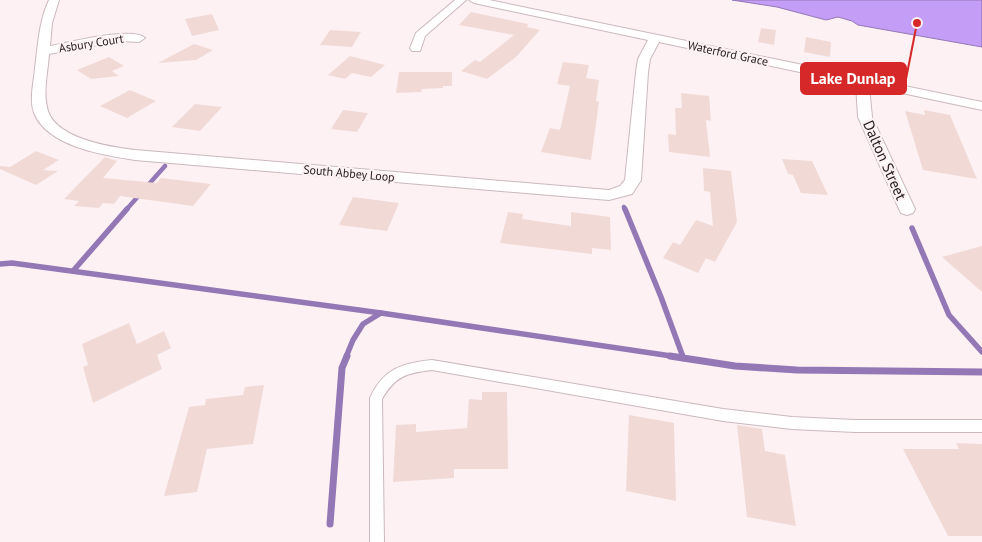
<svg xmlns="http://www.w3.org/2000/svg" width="982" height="542" font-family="'PT Sans',sans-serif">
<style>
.water{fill:#c39df6;stroke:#9478b6}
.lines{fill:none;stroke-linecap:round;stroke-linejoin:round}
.stream-far2{stroke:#9478b6;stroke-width:4.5}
.stream-far1{stroke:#9478b6;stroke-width:5.5}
.stream{stroke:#9478b6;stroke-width:7}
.building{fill:#f1dad6}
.lane-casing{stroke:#cbb8bd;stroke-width:2}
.street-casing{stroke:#cbb8bd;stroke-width:2}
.lane{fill:#fff;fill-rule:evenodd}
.street{fill:#fff;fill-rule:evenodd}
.labels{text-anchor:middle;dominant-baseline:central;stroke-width:4.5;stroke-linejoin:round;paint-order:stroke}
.far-street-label{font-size:12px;fill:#282122;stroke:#fdf1f4}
.street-label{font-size:15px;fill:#282122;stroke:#fdf1f4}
.leader{fill:none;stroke:#d62828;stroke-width:2}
.callout-dot{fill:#d62828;stroke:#fdf1f4;stroke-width:2}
.callout{fill:#d62828;stroke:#d62828;stroke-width:2}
.callout-label{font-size:16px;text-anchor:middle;font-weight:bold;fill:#fff}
</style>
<rect width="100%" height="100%" fill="#fdf1f4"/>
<path class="water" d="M732 0H982V47L858 25 852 21 838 17 826 20 777 7Z"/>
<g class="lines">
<path class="stream-far2" d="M624 207 625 210
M126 210 165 166"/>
<path class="stream-far1" d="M625 209 661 297 683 357
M912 228 949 315 982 352
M0 264 12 263 381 313 678 357
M73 271 127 209
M346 357 353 340 363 324 381 313"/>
<path class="stream" d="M670 356 735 366 797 370 982 372
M682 356 683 358
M330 524 342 368 347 356"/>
</g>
<path class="building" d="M471 12 528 24 527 27 540 30 516 57 487 79 461 71 475 60 480 62 514 35 459 25Z
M212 14 219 30 192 36 185 19Z
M761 28 776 30 774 45 758 42Z
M330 30 361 32 352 47 320 45Z
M806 37 831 42 830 57 804 52Z
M194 44 213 50 196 60 158 63Z
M350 56 385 65 371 77 352 73 345 79 328 75Z
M109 57 124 66 112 71 119 76 91 79 77 70Z
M563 62 589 65 586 78 599 80 596 101 599 102 591 160 541 152 550 128 560 130 570 86 557 84Z
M399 72H452V86H443V88L422 89 421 92 396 93Z
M130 90 156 101 127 118 100 106Z
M681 93 709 96 711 121 706 120 710 157 669 152 668 134 676 135 675 108H682Z
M195 104 222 107 200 131 172 127Z
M343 110 368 113 357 132 331 129Z
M924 110 950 115 977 179 923 170 905 111 925 115Z
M36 151 59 160 43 170 58 171 36 185 0 169V166L10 167Z
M105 157 117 161 103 178 157 183 161 178 211 184 193 206 120 196 114 204 103 203 99 208 74 206 79 201 64 199Z
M782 159 812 161 828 195 801 193 793 175 788 174Z
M703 168 731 171 737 222 715 262 706 258 698 273 663 258 673 242 680 245 696 220 713 226 710 192 704 191Z
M353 197 399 203 387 231 339 225Z
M508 212 523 214 522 219 571 226V212L610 217 611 250 592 248V254L500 243Z
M982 246V292L942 257Z
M129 323 137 344 164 331 171 348 157 355 162 369 93 403 83 367 88 365 82 344Z
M264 385 253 444 207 449 197 492 164 496 189 407 205 405 206 399 243 395 245 387Z
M482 392H507L508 469H454V478L393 482 396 425 416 424V432L467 428 469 399 482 400Z
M629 415 674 423 676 501 626 491Z
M737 425 762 429 765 451 785 455 796 526 747 517Z
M956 443 982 444V536H948L903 449H959Z"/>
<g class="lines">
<defs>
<path id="lane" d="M432 360 723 409 792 417 855 420H982V432H855L792 429 723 421 432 370C407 373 395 376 382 399L384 542H370V398C383 369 402 363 432 360Z"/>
<path id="street" d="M49 0H59L52 23 50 46C67 43 133 26 145 38L139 42 120 41 49 54C48 71 43 90 47 107 52 138 109 147 135 150L609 190 620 186 625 180 636 72 638 59 648 40 474 3 469 0H489L982 102V110L869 86 872 117 915 209 913 213 907 215 901 213 899 209 858 117 856 84 659 42 650 59 648 72 641 180 632 194 609 200 135 160C104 155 48 147 34 113 29 99 34 82 35 68 38 45 39 21 49 0Z
M455 0H466L425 36 420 51H412L410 48 416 33Z"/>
</defs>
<use href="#lane" class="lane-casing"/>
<use href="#street" class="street-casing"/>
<use href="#lane" class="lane"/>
<use href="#street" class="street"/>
</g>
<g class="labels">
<g class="far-street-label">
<text transform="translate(91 43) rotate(-9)">Asbury Court</text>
<text transform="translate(728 53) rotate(12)">Waterford Grace</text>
<text transform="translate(349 173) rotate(5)">South Abbey Loop</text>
</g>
<g class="street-label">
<text transform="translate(885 160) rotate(66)">Dalton Street</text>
</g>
</g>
<path class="leader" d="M917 23L906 79"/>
<circle class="callout-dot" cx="917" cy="23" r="5"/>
<rect class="callout" x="801" y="63" width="105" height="31" rx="5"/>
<g class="callout-label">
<text x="853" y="84">Lake Dunlap</text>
</g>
</svg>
